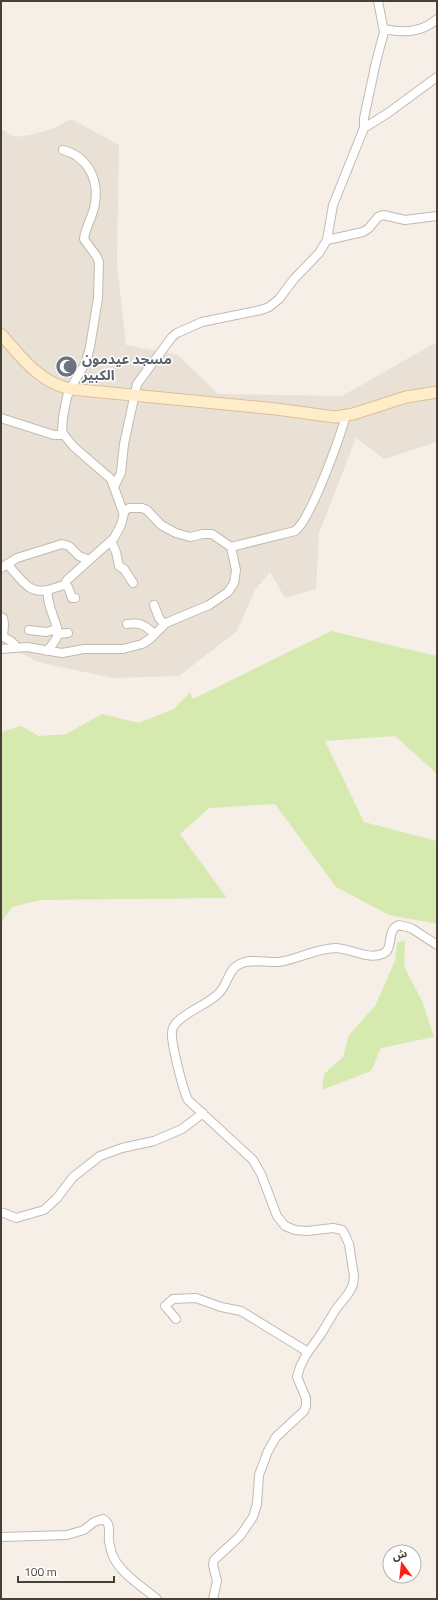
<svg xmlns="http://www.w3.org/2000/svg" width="438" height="1600" font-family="'Titillium Web','Noto Sans Arabic',sans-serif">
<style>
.residential{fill:#e9e1d6}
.green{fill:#d6eaaf}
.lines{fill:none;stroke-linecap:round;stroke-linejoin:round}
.street-casing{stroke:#c4b9ad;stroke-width:10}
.secondary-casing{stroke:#d9c198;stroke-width:13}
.street{stroke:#fff;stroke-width:8}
.secondary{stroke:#ffecc8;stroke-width:11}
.labels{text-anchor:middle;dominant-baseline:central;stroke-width:3;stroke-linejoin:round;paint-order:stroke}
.worship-label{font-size:14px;font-weight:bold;fill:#5b616d;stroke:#fff;text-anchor:start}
</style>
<rect width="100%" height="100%" fill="#f5efe8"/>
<path class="residential" d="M71 119 119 145 117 263 126 345 178 355 218 394 342 396 437 342V442L384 459 356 438 319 533 316 589 285 598 270 572 255 590 237 631 179 676 113 678 41 663 1 644V129L15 137 30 135 52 129Z"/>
<path class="green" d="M331 631 437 656V774L395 736 325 741 364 822 437 841V924L389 915 336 887 275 804 209 808 180 834 227 898 40 900 12 907 1 923V732L21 726 39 736 66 734 102 714 139 723 174 709 190 692 193 699Z
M405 940 404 966 422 1001 434 1037 381 1048 371 1071 322 1090 324 1074 343 1057 349 1035 375 1006 395 961 397 943Z"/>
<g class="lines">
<defs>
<path id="street" d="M384 29C404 33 421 33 437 19
M364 128V118L376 62 384 32 378 1
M63 150C87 156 99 179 95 203 94 215 85 227 84 239L97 257 99 262 98 298 90 347 86 362 70 389 67 397 63 417 62 431 64 435 74 447 111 479 123 512 129 508H142L147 510 161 525 176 533 190 537 203 534H212L231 547 295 531C311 519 340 437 346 415
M327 240 363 232 369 228 378 217 383 215 405 220 437 216
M1 418 54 435H64
M115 485 121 473 124 444 137 384 172 337 177 333 202 322 261 310 269 307 279 299 294 279 319 253 327 240 333 205 364 128 388 113 437 77
M111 541 116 552 119 566 124 569 133 583
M7 564C20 577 28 595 48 590
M1 568 17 558 62 544 69 546 79 556 89 560
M64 585 68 587 72 598H75
M154 605 159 618 164 624
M1 617 3 618 4 624 3 637 11 641 17 647
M127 624C141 622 144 625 155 634
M29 630 46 632 57 629
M57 634 68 633
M1 649 27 647 62 653 84 649H123L142 644 150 639 166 623 209 605 228 592 234 583 236 570 231 547
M47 651C50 647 55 642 57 637 61 627 45 605 48 590L64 585 67 580 114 538 121 525 124 513 123 512
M4 1213 16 1218 44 1210 57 1198 73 1177 100 1156 122 1148 154 1141 182 1129 203 1113
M176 1319 165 1306 173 1299 196 1298 221 1307 241 1311 308 1352
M1 1537 67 1535 84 1530 94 1522 103 1519C112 1524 108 1533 109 1541 110 1546 111 1552 113 1556 119 1572 144 1588 157 1599
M213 1599 217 1581 213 1565 214 1560 240 1536 253 1517 257 1504 259 1475 268 1451 276 1437 304 1411 306 1406V1398L297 1377 300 1367 306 1355 321 1334 336 1309 348 1294 353 1285 354 1276 349 1244 344 1233 342 1230 333 1228 307 1231 295 1230 285 1226 277 1216 261 1174 253 1160 188 1100C183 1090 171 1043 172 1033 172 1028 174 1025 177 1022 189 1010 207 1005 219 993 228 984 228 969 240 964 251 958 267 963 279 962 298 959 315 949 335 948 350 948 367 960 382 954 395 950 385 930 399 925L411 928 437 945"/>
<path id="secondary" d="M1 334C21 357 39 382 70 389L276 409 335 417 353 414 406 397 437 392"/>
</defs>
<use href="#street" class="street-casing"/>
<use href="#secondary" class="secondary-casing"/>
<use href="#street" class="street"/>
<use href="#secondary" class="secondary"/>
</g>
<defs>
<symbol id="mosque-disc" viewBox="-11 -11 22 22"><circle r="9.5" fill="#6b7280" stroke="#fff"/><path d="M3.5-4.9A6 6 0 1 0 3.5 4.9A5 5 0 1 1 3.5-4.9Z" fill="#fff"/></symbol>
</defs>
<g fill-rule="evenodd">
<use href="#mosque-disc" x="54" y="354" width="25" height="25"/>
</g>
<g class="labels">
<g class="worship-label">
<text x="82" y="358">مسجد عيدمون<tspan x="82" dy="16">الكبير</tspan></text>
</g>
</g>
<rect width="438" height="1600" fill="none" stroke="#483f36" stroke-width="4"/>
<g transform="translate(402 1564) rotate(345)"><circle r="19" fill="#ffffff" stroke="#b6b2af"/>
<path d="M0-3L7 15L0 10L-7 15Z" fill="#ff1f15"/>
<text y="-6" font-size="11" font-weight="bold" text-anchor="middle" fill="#483f36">ش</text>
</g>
<path d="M18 1576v6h96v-6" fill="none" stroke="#483f36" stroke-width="2"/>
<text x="24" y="1576" font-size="12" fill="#483f36" stroke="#ffffff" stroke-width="3" paint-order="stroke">100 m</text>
</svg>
